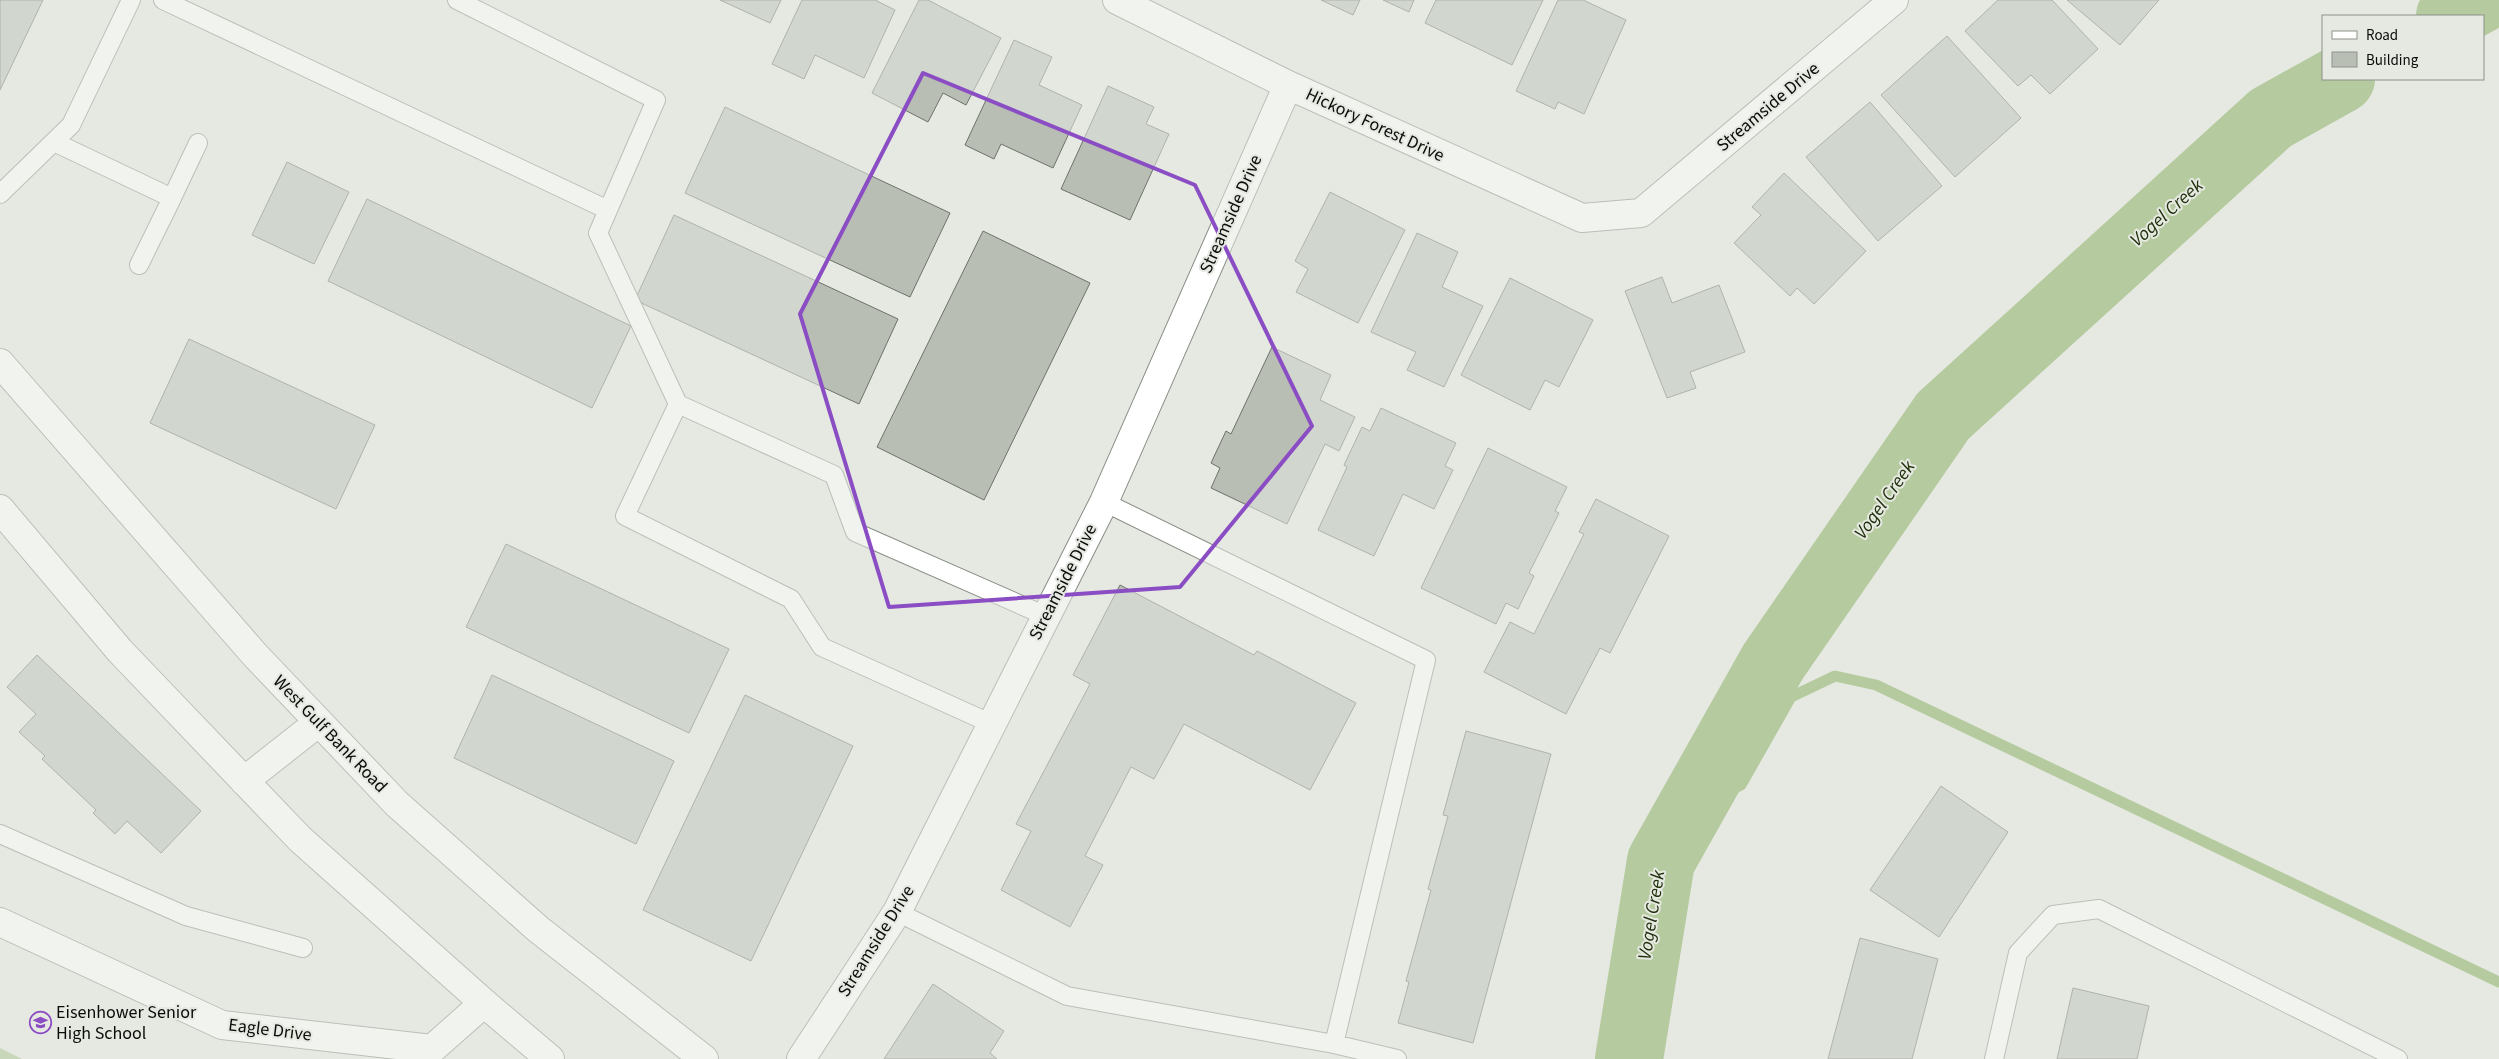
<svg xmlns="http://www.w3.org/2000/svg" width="2499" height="1059" font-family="'Source Sans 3',sans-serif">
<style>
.green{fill:#a5bf8a}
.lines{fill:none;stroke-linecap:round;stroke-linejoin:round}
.stream{stroke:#7ba44c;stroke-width:11}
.river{stroke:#7ba44c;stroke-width:68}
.building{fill:#b9beb5;stroke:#6d716a}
.service-casing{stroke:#888d85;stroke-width:20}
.minor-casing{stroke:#888d85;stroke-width:30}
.secondary-casing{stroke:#888d85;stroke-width:30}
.service{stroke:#fff;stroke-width:18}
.minor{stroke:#fff;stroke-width:28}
.secondary{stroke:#fff;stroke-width:28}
.marked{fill:none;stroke:#8b4dc3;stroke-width:4;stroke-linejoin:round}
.labels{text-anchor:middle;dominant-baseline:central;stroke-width:4;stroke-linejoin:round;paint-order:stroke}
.street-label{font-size:18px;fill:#0a0c09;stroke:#e5e9e1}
.poi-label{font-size:18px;fill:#0a0c09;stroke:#e5e9e1;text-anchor:start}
.water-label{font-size:19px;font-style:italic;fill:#20300b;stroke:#e5e9e1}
</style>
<rect width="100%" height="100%" fill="#e5e9e1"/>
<path class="green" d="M0 1048 22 1059H0Z"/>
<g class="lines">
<path class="stream" d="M1690 808 1741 785 1791 697 1835 676 1876 685 2499 982"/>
<path class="river" d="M2450 16 2479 0
M1629 1059 1661 861 1773 662 1943 416 2271 118 2341 79"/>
</g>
<path class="building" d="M0 0H43L0 90Z
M720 0H781L770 23Z
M802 0H875L895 10 864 78 815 55 804 79 772 64Z
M919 0H928L1001 38 966 105 943 93 928 122 872 93Z
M1321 0H1360L1353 15Z
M1383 0H1414L1409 12Z
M1436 0H1543L1512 65 1425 23Z
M1558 0H1583L1626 20 1584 114 1558 102 1555 109 1516 91Z
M1998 0H2052L2098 49 2050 94 2031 75 2018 86 1965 31Z
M2067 0H2159L2120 45Z
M1947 36 2021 118 1955 177 1881 95Z
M1014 40 1052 57 1039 85 1082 105 1053 168 1001 144 994 159 965 145Z
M1108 86 1154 107 1146 124 1169 134 1130 220 1061 189Z
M1870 102 1942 186 1878 241 1806 157Z
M725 107 950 213 910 297 685 193Z
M287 162 349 192 314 264 252 235Z
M1784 173 1866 251 1814 304 1797 288 1790 296 1734 243 1761 215 1752 207Z
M1330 192 1405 230 1358 323 1296 292 1308 269 1295 261Z
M367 199 631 326 592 408 328 281Z
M674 215 898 319 859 404 635 300Z
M983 231 1090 283 984 500 877 447Z
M1417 233 1458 252 1442 287 1483 306 1444 387 1407 370 1416 352 1371 332Z
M1662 277 1672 303 1719 285 1745 352 1690 372 1696 388 1667 398 1625 291Z
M1510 278 1593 320 1559 387 1545 380 1530 410 1461 375Z
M189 339 375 425 336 509 150 423Z
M1272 347 1331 375 1320 400 1355 417 1339 451 1325 444 1287 524 1211 488 1220 468 1211 463 1226 431 1231 434Z
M1381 408 1456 443 1445 466 1453 470 1434 509 1403 494 1374 556 1318 530 1347 467 1344 465 1362 427 1370 431Z
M1488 448 1567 487 1555 511 1559 513 1529 573 1534 576 1518 609 1506 603 1496 624 1421 588Z
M1596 499 1669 536 1610 653 1600 648 1566 714 1484 672 1510 622 1534 634 1584 534 1579 532Z
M506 544 729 649 689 733 466 627Z
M1120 585 1254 655 1257 651 1356 703 1310 790 1184 724 1154 779 1131 767 1085 856 1103 865 1070 927 1001 890 1031 831 1016 824 1090 684 1073 675Z
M37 655 201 811 161 853 127 821 115 834 93 813 96 810 42 759 45 756 19 732 36 714 7 687Z
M492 675 674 761 636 844 454 758Z
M745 695 853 746 751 961 643 910Z
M1466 731 1551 754 1473 1043 1398 1023 1409 982 1406 981 1431 890 1428 889 1448 816 1443 815Z
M1941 786 2008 832 1939 937 1870 890Z
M1860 938 1938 959 1912 1059H1828Z
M933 984 1004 1031 990 1053 997 1059H884Z
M2073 988 2149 1006 2137 1059H2057Z"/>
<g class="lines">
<defs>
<path id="service" d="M163 0 608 210
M457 0 656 100 598 233 678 404 834 475 855 532 1046 616
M54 142 172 198 139 265
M0 194 71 125 131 0
M172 198 198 143
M678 404 625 516 791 599 822 647 992 724
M1104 502 1426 660 1334 1044
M0 834 186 916 303 948
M897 912 1067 996 1334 1044 1397 1059
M1994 1059 2018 953 2053 915 2099 909 2398 1059"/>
<path id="minor" d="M1117 0 1288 85 1582 218 1641 213 1894 0
M0 922 222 1025 432 1049 484 1003
M801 1059 897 912 1104 502 1288 85"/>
<path id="secondary" d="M0 363 255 655 397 804 538 929 704 1059
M0 509 120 651 300 839 484 1003 550 1059
M244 781 319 722"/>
</defs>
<use href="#service" class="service-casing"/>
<use href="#minor" class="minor-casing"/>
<use href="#secondary" class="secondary-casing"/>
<use href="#service" class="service"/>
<use href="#minor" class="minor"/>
<use href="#secondary" class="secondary"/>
</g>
<path d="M0 0H2499V1059H0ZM923 73 1195 185 1312 426 1180 587 889 607 800 314Z" fill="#e5e9e1" fill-opacity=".55" fill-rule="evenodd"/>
<path class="marked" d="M923 73 1195 185 1312 426 1180 587 889 607 800 314Z"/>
<defs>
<symbol id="school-ring" viewBox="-11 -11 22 22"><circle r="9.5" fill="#e5e9e1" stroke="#8b4dc3" stroke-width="1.5"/><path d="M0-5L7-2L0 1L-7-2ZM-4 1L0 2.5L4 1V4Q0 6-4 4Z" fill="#8b4dc3"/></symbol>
</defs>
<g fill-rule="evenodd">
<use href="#school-ring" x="28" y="1010" width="25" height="25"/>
</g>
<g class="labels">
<g class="street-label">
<text transform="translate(1768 107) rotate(-40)">Streamside Drive</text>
<text transform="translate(1375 125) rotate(25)">Hickory Forest Drive</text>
<text transform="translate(1231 214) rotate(-66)">Streamside Drive</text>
<text transform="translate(1063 582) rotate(-63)">Streamside Drive</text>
<text transform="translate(330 734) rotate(46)">West Gulf Bank Road</text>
<text transform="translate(876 941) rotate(-58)">Streamside Drive</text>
<text transform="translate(270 1030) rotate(7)">Eagle Drive</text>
</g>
<g class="poi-label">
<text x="56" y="1012">Eisenhower Senior<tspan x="56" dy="21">High School</tspan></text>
</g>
<g class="water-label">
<text transform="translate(2167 213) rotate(-42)">Vogel Creek</text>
<text transform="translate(1885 500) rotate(-55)">Vogel Creek</text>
<text transform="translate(1652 915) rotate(-81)">Vogel Creek</text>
</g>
</g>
<rect x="2322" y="15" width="162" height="65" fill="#e5e9e1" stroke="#8d918b"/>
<rect x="2332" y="31" width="25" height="8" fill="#ffffff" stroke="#8d918b"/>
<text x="2366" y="40" font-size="15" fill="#0a0c09">Road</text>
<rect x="2332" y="52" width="25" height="15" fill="#b9beb5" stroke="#8d918b"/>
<text x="2366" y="65" font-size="15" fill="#0a0c09">Building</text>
</svg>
